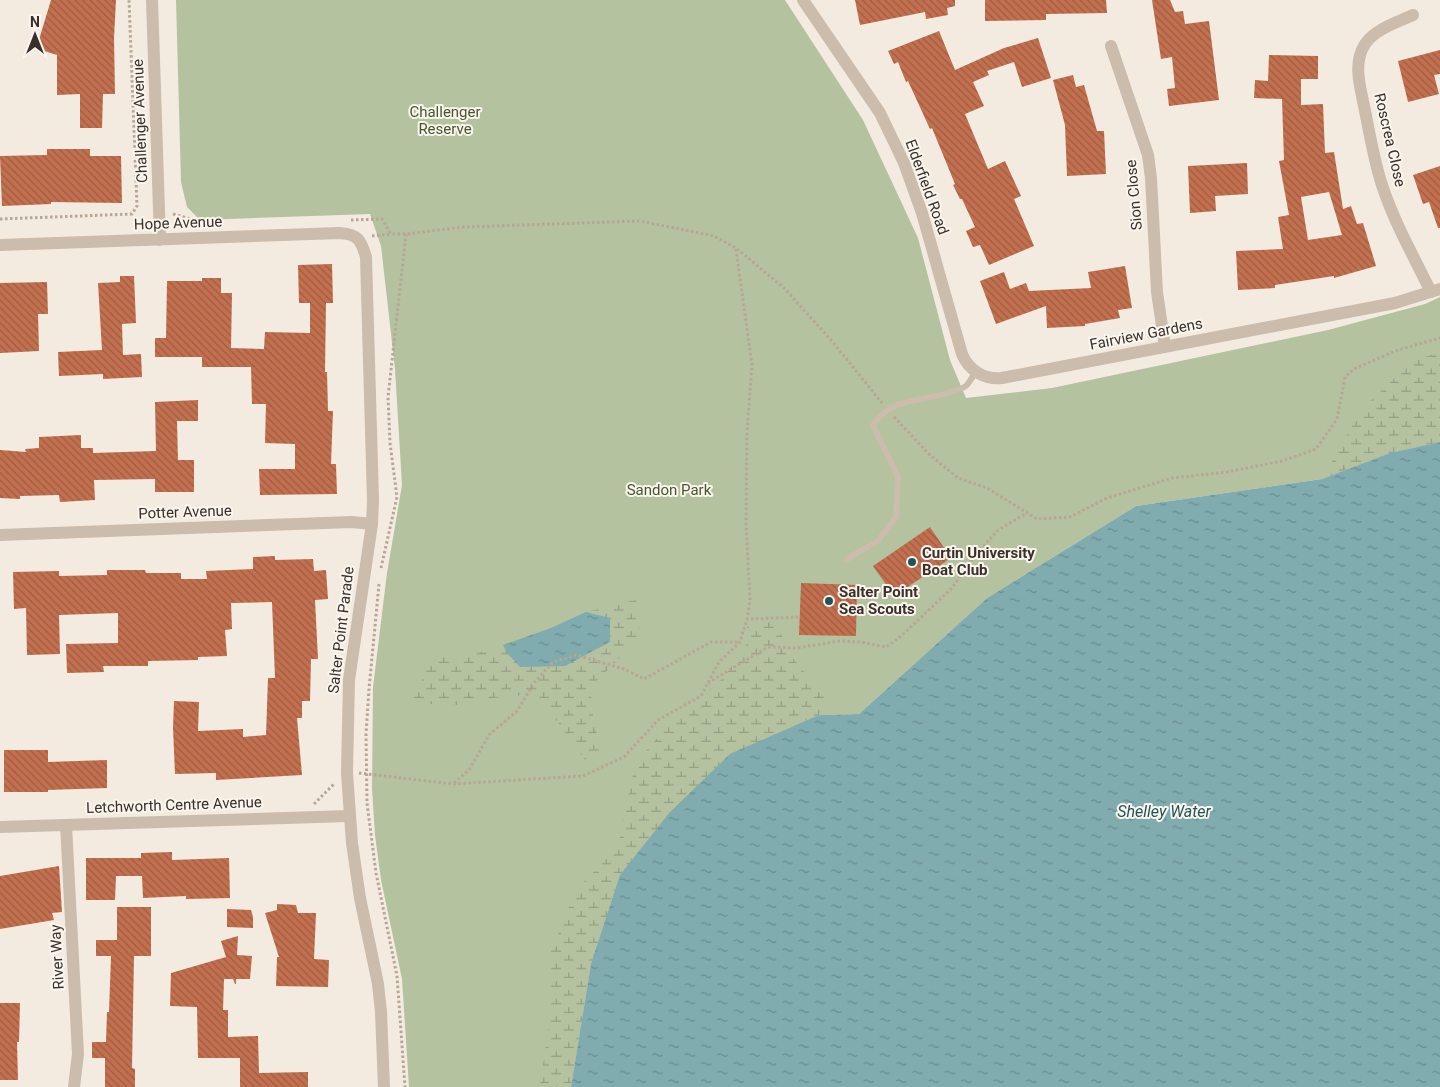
<svg xmlns="http://www.w3.org/2000/svg" width="1440" height="1087" font-family="Roboto,sans-serif">
<style>
.green{fill:#b5c2a0}
.wetland{fill:url(#wetland-marsh)}
.water{fill:url(#water-ripples)}
.building{fill:url(#building-back-hatch);fill-rule:evenodd}
.lines{fill:none;stroke-linecap:round;stroke-linejoin:round}
.path{stroke:#b7a696;stroke-width:3;stroke-dasharray:2.5 2.5;stroke-linecap:butt}
.service{stroke:#cbbcac;stroke-width:6}
.minor{stroke:#cbbcac;stroke-width:12}
.poi-dot{fill:#21545a;stroke:#faf5ed;stroke-width:2}
.labels{text-anchor:middle;dominant-baseline:central;stroke-width:4;stroke-linejoin:round;paint-order:stroke}
.park-label{font-size:15px;fill:#46572f;stroke:#faf5ed}
.street-label{font-size:15px;fill:#39302b;stroke:#faf5ed}
.poi-label{font-size:15px;font-weight:bold;fill:#39302b;stroke:#faf5ed;text-anchor:start}
.water-label{font-size:16px;font-style:italic;fill:#21545a;stroke:#faf5ed}
</style>
<defs>
<pattern id="wetland-marsh" width="20" height="14" patternUnits="userSpaceOnUse" patternTransform="scale(1.25)"><rect width="20" height="14" fill="#b5c2a0"/><path d="M1 5h8M5 5V1M11 12h8M15 12V8" fill="none" stroke="#949e83"/></pattern>
<pattern id="water-ripples" width="26" height="14" patternUnits="userSpaceOnUse" patternTransform="scale(1.25)"><rect width="26" height="14" fill="#80abaf"/><path d="M2 4q2-2 4 0t4 0M15 11q2-2 4 0t4 0" fill="none" stroke="#6a8c8f"/></pattern>
<pattern id="building-back-hatch" width="6" height="6" patternUnits="userSpaceOnUse" patternTransform="scale(1.25)"><rect width="6" height="6" fill="#c2704f"/><path d="M-1 5l2 2M0 0l6 6M5-1l2 2" fill="none" stroke="#9f5c42"/></pattern>
</defs>
<rect width="100%" height="100%" fill="#f3ebe0"/>
<path class="green" d="M176 0H785L863 120 918 238 950 360 966 398 1052 388 1328 330 1425 304 1440 297V442L1390 453 1322 479 1136 506 987 598 859 714 819 715 591 964 571 1087H409L402 979 381 880 375 835 372 789 373 687 387 573 402 485 395 369 381 246 370 214 200 220 187 207 181 182Z"/>
<path class="wetland" d="M1440 352V442L1390 453 1322 479 1361 410 1413 361Z
M639 599 635 616 641 632 613 665 590 687 594 722 602 757 586 761 537 694 492 698 450 706 411 702 433 657 472 655 551 628 586 612Z
M774 620 792 657 824 696 819 715 730 754 670 812 620 875 591 964 571 1087H540L549 1023V956L576 890 618 847 635 763 670 724 724 677 747 644V622Z"/>
<path class="water" d="M1440 442V1087H571L591 964 620 875 670 812 730 754 819 715 859 714 987 598 1136 506 1322 479 1390 453Z
M586 612 610 618V642L565 666 520 667 508 654 503 645 551 628Z"/>
<path class="building" d="M51 0H116L114 38 115 94H103L102 128H80V94L57 95V55L38 49V43Z
M855 0H955V6L947 8 948 15 926 19 925 12 860 25Z
M985 0H1106L1107 13 1046 14V20L985 21Z
M1152 0H1170L1175 12 1183 11 1185 24 1209 21 1219 100 1169 106 1167 89 1175 88 1172 57 1161 59Z
M939 31 955 70 1004 48 1038 38 1051 78 1022 87 1014 62 987 71 989 75 973 82 984 106 965 114 988 169 1005 161 1021 196 1014 199 1034 246 989 265 980 245 973 247 966 231 975 227 962 199H960L953 185 955 184 932 128 930 129 908 81 906 82 898 62 894 64 888 51Z
M1440 50V74L1434 75 1439 94 1408 102 1398 61Z
M1269 55 1318 56V79H1301V105L1323 104 1325 153 1334 152 1343 209 1351 206 1357 224 1363 223 1376 266 1334 278V276L1275 285V288L1238 290 1236 251 1283 249 1278 217 1289 215 1279 161 1284 160 1282 99 1254 98 1255 80 1268 81ZM1329 192 1342 235 1308 240 1301 197Z
M1073 75 1076 87 1084 85 1097 131H1104L1106 174 1067 176 1065 125 1053 80Z
M47 149H90V156H121L122 203 51 202V204L2 206 0 156 47 155Z
M1247 163 1248 194 1215 196 1216 211 1190 213 1188 166Z
M1440 166V228H1438L1429 202 1423 204 1413 175Z
M332 264 333 303H326L325 372H327L328 411H333L331 464H336L337 494 260 495 259 469H295V444L265 443 266 404H252L251 367H202V357H155V338H166L167 281H202V278H221V293H232L231 348 264 349 265 332 310 333V303H299L298 265Z
M1125 266 1132 308 1118 310 1120 318 1085 324V326L1047 328 1046 306 996 324 980 281 1004 272 1010 289 1026 283 1029 291 1091 288 1088 272Z
M120 276H134L136 323 122 324 123 355 141 354 142 377 103 379V374L59 376 58 352 102 350 98 283 120 282Z
M47 282 48 314H38L39 351 0 353V283Z
M198 400V421H177L178 460H194V492H155V479L94 480 95 500 60 502 59 495 20 496V499L0 498V450L26 452 25 449 39 448V437L81 435V448H93V453L156 451 155 402Z
M930 527 951 558 894 596 873 566Z
M275 556V560L313 559 314 571 326 570 328 599 315 600 318 659H311L310 701H302V718H297L302 775 216 780V773L175 774 173 728 174 701 199 702 198 731 243 729V737L266 735 268 678H275L272 602 231 603 232 629 225 630 227 656 198 657V660L148 661V666H103L104 672 67 673 66 644 118 643V613L59 615 60 654 27 655 26 608 14 609 13 572 59 571V576L107 575V570H145L146 573H181V579H207L206 571 253 569V557Z
M801 583 857 585 856 636 799 635Z
M4 750H48V762L107 760V788L48 790V792H4Z
M172 852V860L229 858 230 898 186 899V896L143 898 142 876H116L115 900H86V858H141V853Z
M59 866 62 912 52 913 54 920 0 929V876Z
M277 904 296 905 298 913H316L314 959 329 960 328 987 276 986 277 957H279L265 913 277 910Z
M117 907H151V956H134L132 1068 135 1069V1087H105V1058H92V1042H106L107 1012H109L111 956H96V940H117Z
M227 909 251 910 253 917V928L227 927Z
M238 936 237 955 252 956 250 979H236V984H235L233 979H224L223 1010H228V1037L258 1036 259 1073 308 1072V1087H240V1058H198L197 1007 170 1006 171 973 226 957 221 941Z
M0 1003H20L19 1042H17L18 1080H0Z"/>
<g class="lines">
<path class="path" d="M173 214 205 223
M0 219 132 214 137 206 129 0
M351 220 382 219 391 234H406L464 227 640 221 714 236 736 248 784 288 831 340 882 403
M372 236 391 234
M736 249 752 365 747 432 746 523 750 601 747 619
M894 417 930 455 958 478 987 488 1037 519 1070 517 1107 498 1172 478 1227 472 1282 461 1316 449 1337 419 1345 377 1354 369 1398 350 1440 338
M381 568 397 497 390 443 388 397 406 234
M379 584 369 689 366 734 367 803 376 873 397 976 405 1087
M708 683 768 647 797 648 840 641 861 642 886 647 899 638 952 588 973 558 998 530 1027 513
M359 773 453 784 583 776 624 757 658 720 701 696 719 662 740 642 747 619 800 617
M454 783 469 770 489 735 517 711 534 683 553 662 576 655 624 669 644 679 711 642H740
M314 804 334 784"/>
<path class="service" d="M847 559 878 541 896 517 898 477 873 425C894 395 923 403 953 391 958 390 964 388 967 385 970 381 973 376 976 372"/>
<path class="minor" d="M152 0 160 240
M803 0 880 113 904 163 922 213 962 354C969 371 985 380 1002 378L1395 303 1440 289
M1413 15C1398 22 1375 29 1365 44 1352 64 1361 89 1365 111 1370 135 1374 161 1382 185 1394 222 1414 257 1431 292
M1111 46 1148 155 1151 178 1157 292 1165 347
M0 245 339 233C358 234 361 240 366 257L373 500 372 524 349 680 347 773 352 843 360 898 378 984 381 1012 384 1087
M0 535 352 522 372 524
M66 825 78 1054 74 1087
M0 827 349 816"/>
</g>
<g class="poi-dot">
<circle cx="912" cy="562" r="5"/>
<circle cx="829" cy="601" r="5"/>
</g>
<g class="labels">
<g class="park-label">
<text x="445" y="112">Challenger<tspan x="445" dy="17">Reserve</tspan></text>
<text x="669" y="490">Sandon Park</text>
</g>
<g class="street-label">
<text transform="translate(140 121) rotate(-92)">Challenger Avenue</text>
<text transform="translate(1390 140) rotate(77)">Roscrea Close</text>
<text transform="translate(927 187) rotate(70)">Elderfield Road</text>
<text transform="translate(1134 195) rotate(-95)">Sion Close</text>
<text transform="translate(178 223) rotate(-2)">Hope Avenue</text>
<text transform="translate(1146 334) rotate(-11)">Fairview Gardens</text>
<text transform="translate(185 512) rotate(-2)">Potter Avenue</text>
<text transform="translate(341 630) rotate(-83)">Salter Point Parade</text>
<text transform="translate(174 805) rotate(-2)">Letchworth Centre Avenue</text>
<text transform="translate(57 957) rotate(-93)">River Way</text>
</g>
<g class="poi-label">
<text x="922" y="553">Curtin University<tspan x="922" dy="17">Boat Club</tspan></text>
<text x="839" y="592">Salter Point<tspan x="839" dy="17">Sea Scouts</tspan></text>
</g>
<g class="water-label">
<text x="1164" y="811">Shelley Water</text>
</g>
</g>
<g transform="translate(35 35)" stroke="#faf5ed" stroke-width="4" paint-order="stroke">
<path d="M0-4L9 19L0 12L-9 19Z" fill="#39302b"/>
<text y="-8" font-size="14" font-weight="bold" text-anchor="middle" fill="#39302b">N</text>
</g>
</svg>
